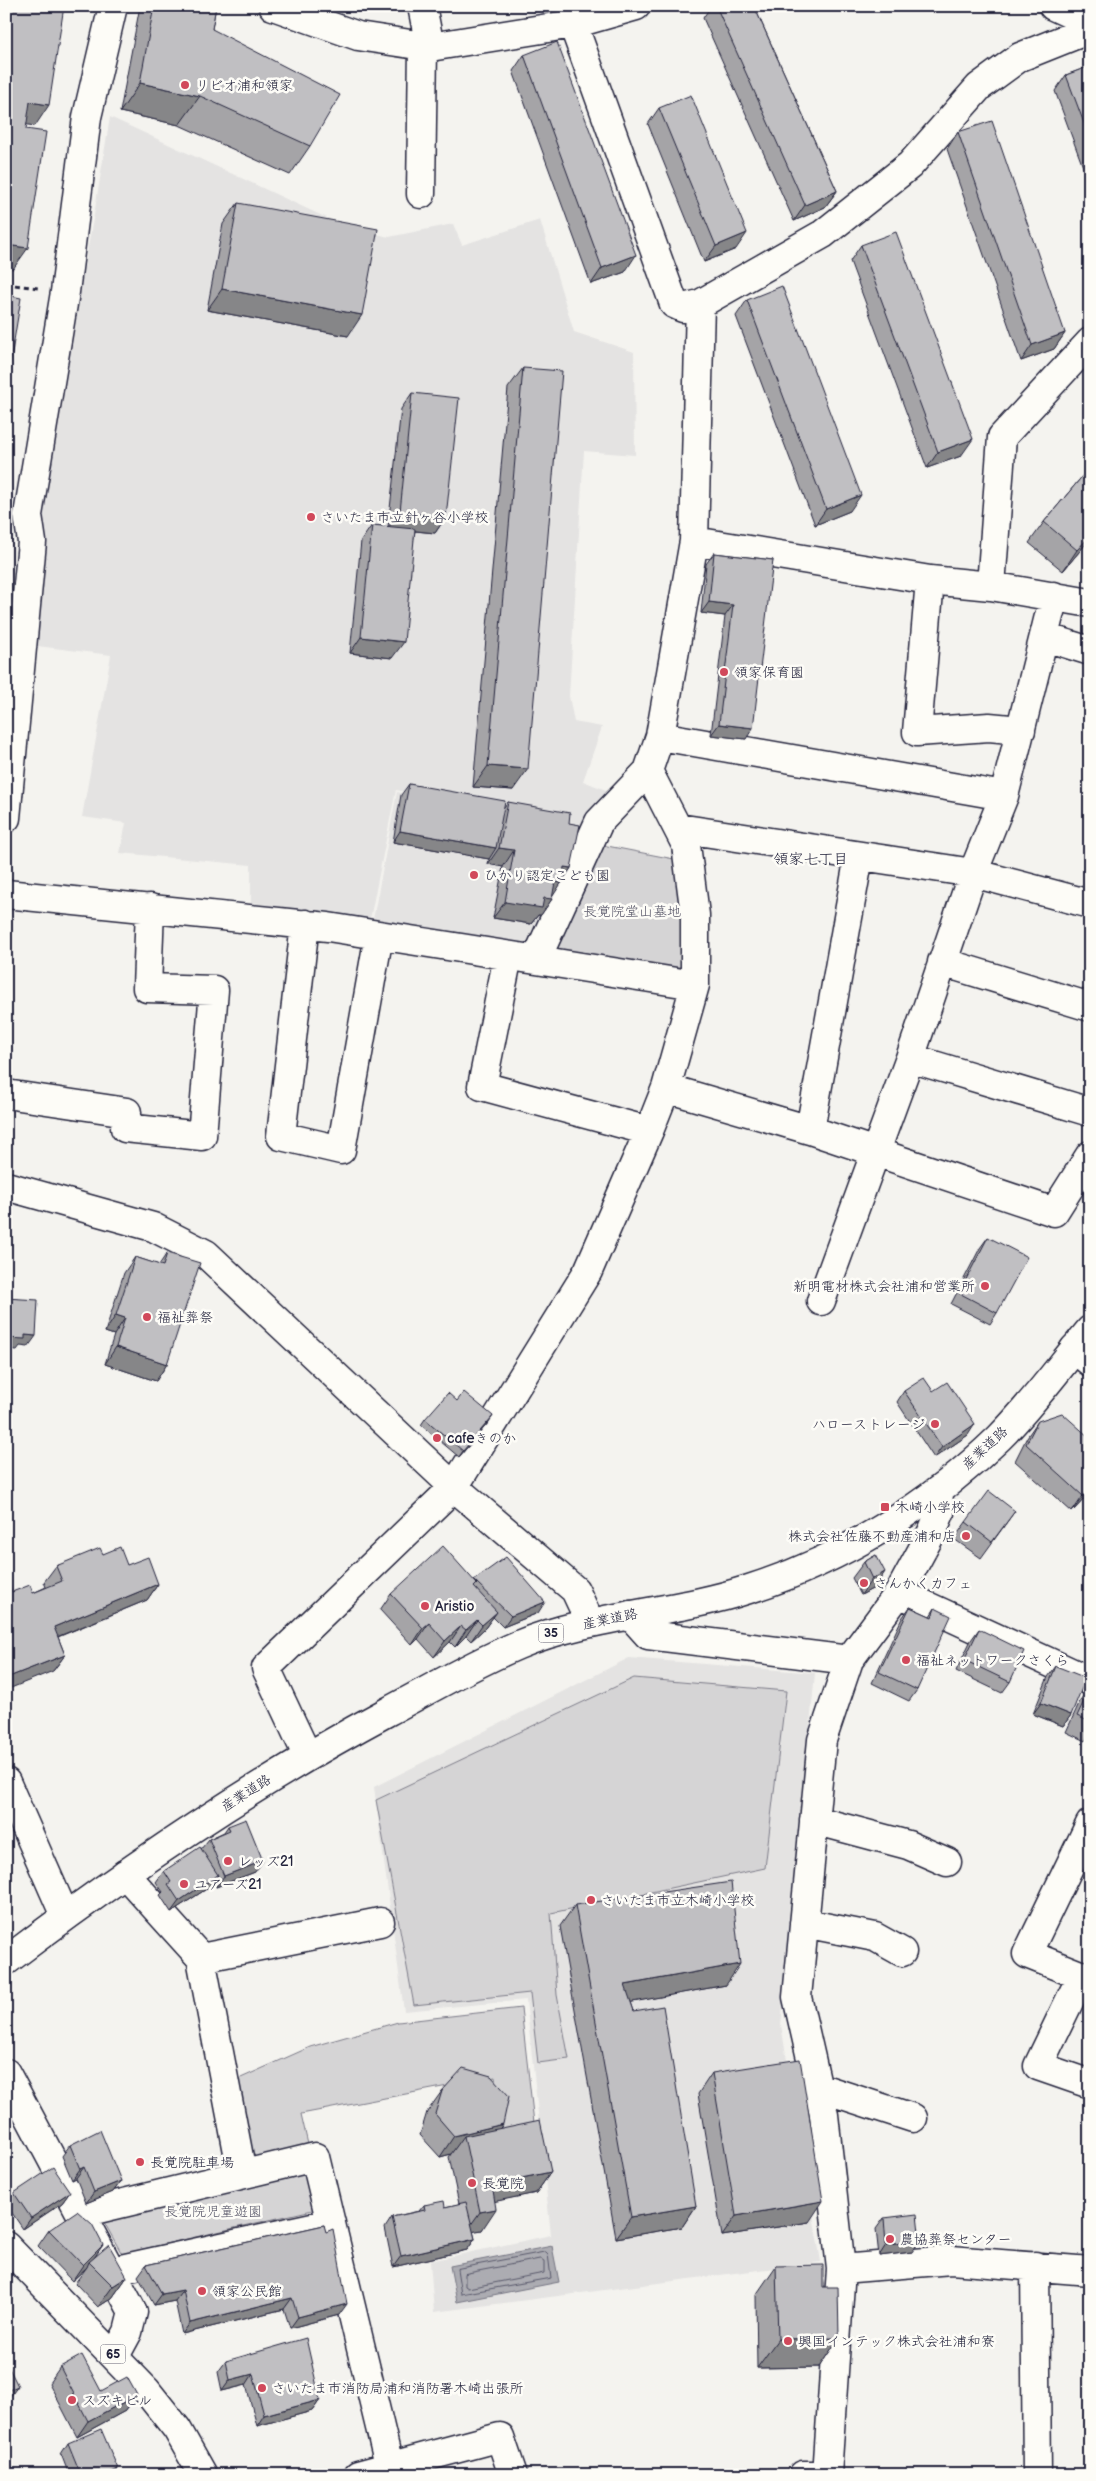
<svg xmlns="http://www.w3.org/2000/svg" width="1096" height="2481" font-family="'Balsamiq Sans','Klee One',sans-serif">
<style>
.built{fill:#e4e3e2}
.green{fill:#d5d4d5;stroke:#7c7b88}
.water{fill:#acacb2;stroke:#757582}
.lines{fill:none;stroke-linecap:round;stroke-linejoin:round}
.shore{stroke:#59596b;stroke-width:1}
.minor-casing{stroke:#22223b;stroke-width:31}
.major-casing{stroke:#22223b;stroke-width:31}
.path{stroke:#22223b;stroke-width:3;stroke-dasharray:5 4;stroke-linecap:butt}
.minor{stroke:#fdfcf7;stroke-width:28}
.major{stroke:#fdfcf7;stroke-width:28}
.wall{fill:#a5a4a7;stroke:#22223b}
.shaded-wall{fill:#868688;stroke:#22223b}
.building{fill:#c0bfc2;stroke:#22223b}
.poi-dot{fill:#d1495b;stroke:#fdfcf7;stroke-width:2}
.labels{text-anchor:middle;dominant-baseline:central;stroke-width:5;stroke-linejoin:round;paint-order:stroke}
.shield{fill:#fdfcf7;stroke:#646373;stroke-width:1}
.shield-label{font-size:12px;font-weight:bold;fill:#22223b}
.poi-label{font-size:14px;fill:#22223b;stroke:#fdfcf7;text-anchor:start}
.park-label{font-size:14px;fill:#585769;stroke:#fdfcf7}
.street-label{font-size:14px;fill:#22223b;stroke:#fdfcf7}
.neighbourhood-label{font-size:15px;fill:#22223b;stroke:#fdfcf7}
</style>
<rect width="100%" height="100%" fill="#f4f3ef"/>
<filter id="ink" filterUnits="userSpaceOnUse"><feTurbulence type="fractalNoise" baseFrequency=".02" numOctaves="2"/><feDisplacementMap in="SourceGraphic" scale="10" xChannelSelector="R" yChannelSelector="G"/><feConvolveMatrix kernelMatrix="1 2 1 2 8 2 1 2 1" color-interpolation-filters="sRGB"/></filter>
<g filter="url(#ink)">
<path class="built" d="M110 117 344 226 389 237 453 224 462 245 540 220 574 332 634 352 635 455 584 451 569 696 574 722 602 727 583 781 616 794 586 829 396 790 370 919 251 903V865L120 853 126 823 82 817 111 655 37 646 44 528 40 506 95 209Z
M397 792 587 831 538 938 528 944 373 920Z
M629 1658 815 1673 781 2025 821 2262 434 2312 430 2261 551 2235 526 2000 404 2011 374 1787Z"/>
<path class="green" d="M602 845 679 860 688 967 675 975 555 952 553 946Z
M634 1678 786 1691 765 1868 551 1913 557 1995 569 2059 538 2063 530 1993 414 2005 376 1800Z
M521 2008 535 2132 503 2141 495 2077 301 2114 310 2153 252 2166 232 2082 310 2047 398 2022Z
M311 2166 321 2208 122 2254 100 2215Z"/>
<path class="water" d="M552 2246 559 2282 457 2302 450 2266Z"/>
<g class="lines">
<path class="shore" d="M546 2252 548 2254 551 2278 461 2294 457 2269Z
M541 2259 544 2261V2273L468 2288 465 2286V2274Z"/>
<defs>
<path id="minor" d="M273 6 358 36 430 47 573 24 636 6
M422 6 430 47
M572 6 573 24 674 304 683 308 700 304 823 234 910 165 979 87 1020 57 1090 29
M1053 6 1090 23
M421 194 423 46
M694 541 930 580 991 586 1090 603
M930 580 917 732 989 727 1021 730
M991 586 1002 437 1090 342
M1045 637 1090 651
M660 736 1004 796
M6 818 32 542 28 515 65 292 87 117 113 6
M678 828 973 873 1090 904
M859 856 810 1130 1054 1212 1090 1155
M6 894 328 927 695 985
M305 924 281 1136 341 1150 379 935
M508 956 482 1086 649 1131
M536 960 599 822 648 771 660 736 694 541 700 304
M942 962 1090 1007
M910 1058 1090 1112
M666 1088 810 1130
M6 1094 127 1112 125 1128 202 1136 214 990 147 988 150 908
M6 1186 153 1227 206 1254 454 1487 575 1590 590 1622
M821 1301 910 1058 973 873 1004 796 1054 596
M1074 1349 1090 1362
M899 1593 1090 1681
M630 1615 648 1635 849 1660
M307 1755 266 1668 454 1487 588 1271 649 1131 666 1088 695 985V915L686 845 648 771
M6 1782 65 1916
M814 1820 908 1845 947 1862
M1090 1824 1027 1954 1090 1979
M125 1874 201 1958 242 2173
M804 1923 875 1937 902 1952
M201 1958 380 1922
M1082 1975 1038 2066 1090 2084
M6 2073 133 2312 128 2332 115 2356
M818 2087 913 2118
M82 2213 315 2157 389 2465
M1035 2266 1037 2475
M841 2269 951 2260 1090 2271
M112 2271 331 2223
M358 2475 500 2437 513 2475
M803 2475H828
M827 2475 841 2269 824 2115 797 1997 822 1740 849 1660 899 1593 932 1532 940 1513 938 1491"/>
<path id="major" d="M6 1961C127 1869 253 1784 387 1712 430 1689 473 1664 518 1645 592 1614 673 1614 749 1589 842 1560 929 1506 999 1438 1032 1405 1060 1366 1090 1330
M6 2246 146 2390 177 2429 203 2475"/>
</defs>
<use href="#minor" class="minor-casing"/>
<use href="#major" class="major-casing"/>
<path class="path" d="M6 284 38 288"/>
<use href="#minor" class="minor"/>
<use href="#major" class="major"/>
</g>
<path class="wall" d="M140 6H216L212 29 310 146 290 175 179 125 120 112Z
M711 6H754L837 191 825 207 794 221 703 18Z
M524 55 625 272 591 284 513 71Z
M1090 66V186L1055 91 1066 75Z
M659 108 736 249 704 262 648 124Z
M958 132 1065 333 1054 349 1021 361 947 149Z
M238 203 348 336 207 310 223 224Z
M861 245 961 456 927 468 850 261Z
M747 300 850 511 815 525 736 316Z
M523 368 513 790 473 787 508 388Z
M412 393 446 517 435 533 415 531 392 658 350 653 361 541 372 525 388 527 401 409Z
M1090 467V539L1063 571 1029 543 1044 522Z
M714 553 773 560 746 739 711 735 725 616 701 613 706 564Z
M409 784 503 808 508 802 569 823 571 868 552 896V899L541 915H538L531 924 493 918 503 867 488 864 489 859 393 842 401 795Z
M988 1237 997 1313 990 1324 951 1304 980 1248Z
M167 1253V1364L156 1381 105 1364 114 1335 105 1332 124 1273 135 1257 159 1265Z
M904 1391H933L968 1435 934 1458 897 1402Z
M457 1401 489 1422 459 1457 421 1425 425 1419Z
M1038 1421 1086 1497 1072 1512 1015 1461 1027 1437Z
M1015 1511 981 1558 954 1539 966 1522Z
M103 1554 127 1565 158 1584 147 1600 58 1637 65 1655 53 1671 12 1592 33 1593 46 1587 44 1582 56 1566Z
M876 1555 874 1588 861 1595 852 1578 864 1562Z
M474 1580 538 1613 503 1627 493 1617 485 1628 471 1641 466 1636 455 1647 450 1642 434 1657 418 1639 412 1645 380 1610 391 1594Z
M910 1607 930 1616 935 1608 917 1690 909 1701 872 1683 902 1618Z
M979 1629 1010 1682 1002 1693 956 1671 971 1640Z
M1056 1666 1071 1715 1063 1726 1033 1714 1048 1677Z
M1090 1686V1733L1085 1741 1066 1732 1081 1699Z
M228 1826 255 1872 216 1887 214 1882 211 1886 171 1912 160 1895 163 1892 156 1882 164 1871 201 1849 209 1839 224 1832Z
M575 1905 726 1985 631 2002 696 2206 682 2227 616 2238 560 1926Z
M712 2073 809 2222 722 2236 698 2094Z
M442 2091 503 2124 499 2129 551 2172 536 2193 495 2201 482 2230 473 2231 475 2239 467 2250 393 2267 385 2228 392 2217 419 2211 424 2205 445 2207 459 2204 449 2157 451 2154 440 2157 420 2135 427 2112Z
M70 2145 121 2181 113 2192 86 2203 76 2178 72 2180 62 2156Z
M70 2192 62 2203 23 2229 6 2204 14 2193Z
M884 2218 912 2252 879 2256 876 2229Z
M324 2225 339 2315 290 2328 284 2309 182 2334 175 2301 154 2305 138 2276 146 2265Z
M49 2230 94 2258 127 2277 112 2298 98 2307 75 2283 87 2267 72 2281 38 2246Z
M776 2266 823 2287 839 2338 819 2367 757 2368 756 2295Z
M226 2361 320 2400 312 2411 257 2426 246 2385 222 2391 218 2372Z
M60 2367 101 2391 137 2395 125 2411 77 2437 49 2383Z
M68 2443 118 2469 114 2475H69L61 2454Z"/>
<path class="shaded-wall" d="M140 83 200 96 179 125 120 112Z
M30 102 49 105 35 126 15 123Z
M837 191 825 207 794 221 805 205Z
M747 233 736 249 704 262 716 246Z
M6 245 28 248 13 269 6 268Z
M636 255 625 272 591 284 602 268Z
M222 289 362 315 348 336 207 310Z
M1065 333 1054 349 1021 361 1032 345Z
M973 439 961 456 927 468 938 452Z
M861 495 850 511 815 525 826 509Z
M400 512 446 517 435 533 388 528Z
M1090 536V539L1063 571 1077 550Z
M709 602 733 605 725 616 701 613Z
M361 637 404 642 392 658 350 653Z
M719 724 753 728 746 739 711 735Z
M488 766 528 769 513 790 473 787Z
M400 831 496 848 489 859 393 842Z
M499 848 514 850 503 867 488 864Z
M564 867 571 868 551 899H552L541 915H538L531 924 493 918 505 902Z
M116 1315 125 1318 114 1335 105 1332Z
M25 1335 36 1336 28 1347 20 1346 17 1350 6 1349V1338Z
M116 1347 167 1364 156 1381 105 1364Z
M493 1416 489 1422 459 1457 463 1451Z
M975 1424 968 1435 934 1458 942 1447Z
M1090 1489V1491L1086 1497 1072 1512 1083 1496Z
M885 1572 874 1588 861 1595 872 1579Z
M158 1584 147 1600 42 1643 54 1627Z
M545 1602 538 1613 503 1627 511 1616Z
M497 1612 485 1628 471 1641 482 1625Z
M477 1620 466 1636 455 1647 466 1630Z
M429 1623 418 1639 412 1645 423 1628Z
M461 1626 450 1642 434 1657 445 1641Z
M65 1655 53 1671 6 1690V1678Z
M1041 1703 1071 1715 1063 1726 1033 1714Z
M263 1861 255 1872 216 1887 224 1876Z
M218 1875 211 1886 171 1912 179 1901Z
M740 1964 726 1985 611 2006 625 1985Z
M503 2124 488 2145 464 2136 451 2154 440 2157 454 2136Z
M84 2167 76 2178 72 2180 80 2169Z
M551 2172 536 2193 478 2205 492 2184Z
M121 2181 113 2192 86 2203 94 2192Z
M70 2192 62 2203 23 2229 31 2218Z
M823 2201 809 2222 722 2236 736 2216Z
M696 2206 682 2227 616 2238 631 2217Z
M496 2209 482 2230 465 2233 480 2212Z
M475 2239 467 2250 393 2267 401 2256Z
M920 2241 912 2252 879 2256 886 2245Z
M103 2245 92 2261 89 2262 87 2267 72 2281 83 2265Z
M127 2277 112 2298 98 2307 113 2286Z
M183 2290 175 2301 154 2305 162 2294Z
M292 2298 284 2309 182 2334 190 2323Z
M347 2304 339 2315 290 2328 298 2317Z
M839 2338 819 2367 757 2368 778 2339Z
M253 2374 246 2385 222 2391 230 2380Z
M18 2386 10 2397 6 2398V2391Z
M137 2395 125 2411 77 2437 88 2421Z
M320 2400 312 2411 257 2426 264 2415Z
M118 2469 114 2475H105Z"/>
<path class="building" d="M6 6H64L49 105 30 102 26 129 46 132 28 248 6 245Z
M154 6H216L212 29 340 95 310 146 200 96 140 83Z
M716 6H754L837 191 805 205Z
M557 42 636 255 602 268 524 55Z
M1090 66V139L1066 75Z
M691 95 747 233 716 246 659 108Z
M992 121 1065 333 1032 345 958 132Z
M238 203 378 229 362 315 222 289Z
M896 232 973 439 938 452 861 245Z
M782 286 861 495 826 509 747 300Z
M6 295 21 298 6 389Z
M523 368 562 371 528 769 488 766Z
M412 393 459 398 446 517 400 512Z
M1090 467V536L1077 550 1044 522Z
M372 525 415 529 404 642 361 637Z
M714 553 773 560 753 728 719 724 733 605 709 602Z
M409 784 505 801 496 848 400 831Z
M508 802 570 813 569 823 580 825 571 868 564 867 562 883 555 882 552 899 544 898 542 908 505 902 514 850 499 848Z
M988 1237 1027 1257 997 1313 959 1293Z
M167 1253 200 1263 167 1364 116 1347 125 1318 116 1315 135 1257 163 1266Z
M6 1298 38 1300 36 1336 25 1335V1339L6 1338Z
M924 1378 933 1391 947 1382 975 1424 942 1447 904 1391Z
M464 1392 493 1416 463 1451 425 1419 448 1393 457 1401Z
M1062 1413 1090 1438V1489L1083 1496 1026 1444 1038 1421Z
M989 1491 1015 1511 992 1542 966 1522Z
M443 1546 477 1584 474 1587 497 1612 482 1625 477 1620 466 1630 461 1626 445 1641 429 1623 423 1628 391 1594Z
M120 1547 127 1565 148 1557 158 1584 54 1627 65 1655 6 1678V1585L9 1584 12 1592 30 1585 33 1593 62 1581 56 1566 100 1548 103 1554Z
M876 1555 885 1572 872 1579 864 1562Z
M506 1557 545 1602 511 1616 474 1580Z
M910 1607 932 1617 935 1608 951 1616 917 1690 879 1672Z
M979 1629 1024 1651 1010 1682 964 1660Z
M1056 1666 1086 1678 1071 1715 1041 1703Z
M1090 1688V1722L1077 1716Z
M246 1819 263 1861 224 1876 209 1839 230 1830 228 1826Z
M200 1847 218 1875 179 1901 168 1884 171 1882 164 1871Z
M731 1882 740 1964 625 1985 634 2011 663 2006 696 2206 631 2217 575 1905Z
M800 2059 823 2201 736 2216 712 2073Z
M463 2068 491 2076 509 2096 503 2124 454 2136 435 2114 442 2091Z
M540 2120 551 2172 492 2184 496 2209 480 2212 464 2136Z
M100 2130 121 2181 94 2192 84 2167 80 2169 70 2145Z
M53 2167 70 2192 31 2218 14 2193Z
M444 2201 445 2207 466 2202 475 2239 401 2256 392 2217 425 2210 424 2205Z
M77 2211 92 2224 103 2245 83 2265 49 2230Z
M917 2214 920 2241 886 2245 884 2218Z
M324 2225 326 2232 333 2229 347 2304 298 2317 292 2298 190 2323 183 2290 162 2294 146 2265Z
M109 2245 127 2277 113 2286 89 2262Z
M823 2265V2287H838L839 2338 778 2339 776 2266Z
M306 2338 320 2400 264 2415 253 2374 230 2380 226 2361Z
M82 2355 101 2391 127 2377 137 2395 88 2421 60 2367Z
M6 2362 18 2386 6 2391Z
M101 2429 118 2469 105 2475H81L68 2443Z"/>
</g>
<g class="poi-dot">
<circle cx="185" cy="85" r="5"/>
<circle cx="311" cy="517" r="5"/>
<circle cx="724" cy="672" r="5"/>
<circle cx="474" cy="875" r="5"/>
<circle cx="985" cy="1286" r="5"/>
<circle cx="147" cy="1317" r="5"/>
<circle cx="935" cy="1424" r="5"/>
<circle cx="437" cy="1438" r="5"/>
<rect x="880" y="1502" width="10" height="10" rx="2.5"/>
<circle cx="966" cy="1536" r="5"/>
<circle cx="864" cy="1583" r="5"/>
<circle cx="425" cy="1606" r="5"/>
<circle cx="906" cy="1660" r="5"/>
<circle cx="228" cy="1861" r="5"/>
<circle cx="184" cy="1884" r="5"/>
<circle cx="591" cy="1900" r="5"/>
<circle cx="140" cy="2162" r="5"/>
<circle cx="472" cy="2183" r="5"/>
<circle cx="890" cy="2239" r="5"/>
<circle cx="202" cy="2291" r="5"/>
<circle cx="788" cy="2341" r="5"/>
<circle cx="262" cy="2388" r="5"/>
<circle cx="72" cy="2400" r="5"/>
</g>
<g class="labels">
<g class="shield">
<rect x="538.5" y="1623.5" width="25" height="19" rx="4"/>
<rect x="100.5" y="2344.5" width="25" height="19" rx="4"/>
</g>
<g class="shield-label">
<text x="551" y="1633">35</text>
<text x="113" y="2354">65</text>
</g>
<g class="poi-label">
<text x="195" y="85">リビオ浦和領家</text>
<text x="321" y="517">さいたま市立針ヶ谷小学校</text>
<text x="734" y="672">領家保育園</text>
<text x="484" y="875">ひかり認定こども園</text>
<text x="975" y="1286" text-anchor="end">新明電材株式会社浦和営業所</text>
<text x="157" y="1317">福祉葬祭</text>
<text x="925" y="1424" text-anchor="end">ハローストレージ</text>
<text x="447" y="1438">cafeきのか</text>
<text x="895" y="1507">木崎小学校</text>
<text x="956" y="1536" text-anchor="end">株式会社佐藤不動産浦和店</text>
<text x="874" y="1583">さんかくカフェ</text>
<text x="435" y="1606">Aristio</text>
<text x="916" y="1660">福祉ネットワークさくら</text>
<text x="238" y="1861">レッズ21</text>
<text x="194" y="1884">ユアーズ21</text>
<text x="601" y="1900">さいたま市立木崎小学校</text>
<text x="150" y="2162">長覚院駐車場</text>
<text x="482" y="2183">長覚院</text>
<text x="900" y="2239">農協葬祭センター</text>
<text x="212" y="2291">領家公民館</text>
<text x="798" y="2341">興国インテック株式会社浦和寮</text>
<text x="272" y="2388">さいたま市消防局浦和消防署木崎出張所</text>
<text x="82" y="2400">スズキビル</text>
</g>
<g class="park-label">
<text x="632" y="911">長覚院堂山墓地</text>
<text x="213" y="2211">長覚院児童遊園</text>
</g>
<g class="street-label">
<text transform="translate(985 1448) rotate(-43)">産業道路</text>
<text transform="translate(610 1619) rotate(-12)">産業道路</text>
<text transform="translate(246 1793) rotate(-33)">産業道路</text>
</g>
<g class="neighbourhood-label">
<text x="811" y="859">領家七丁目</text>
</g>
</g>
<rect width="1096" height="2481" fill="none" stroke="#fdfcf7" stroke-width="25"/>
<rect x="12" y="12" width="1071" height="2456" fill="none" stroke="#22223b" stroke-width="2" filter="url(#ink)"/>
</svg>
